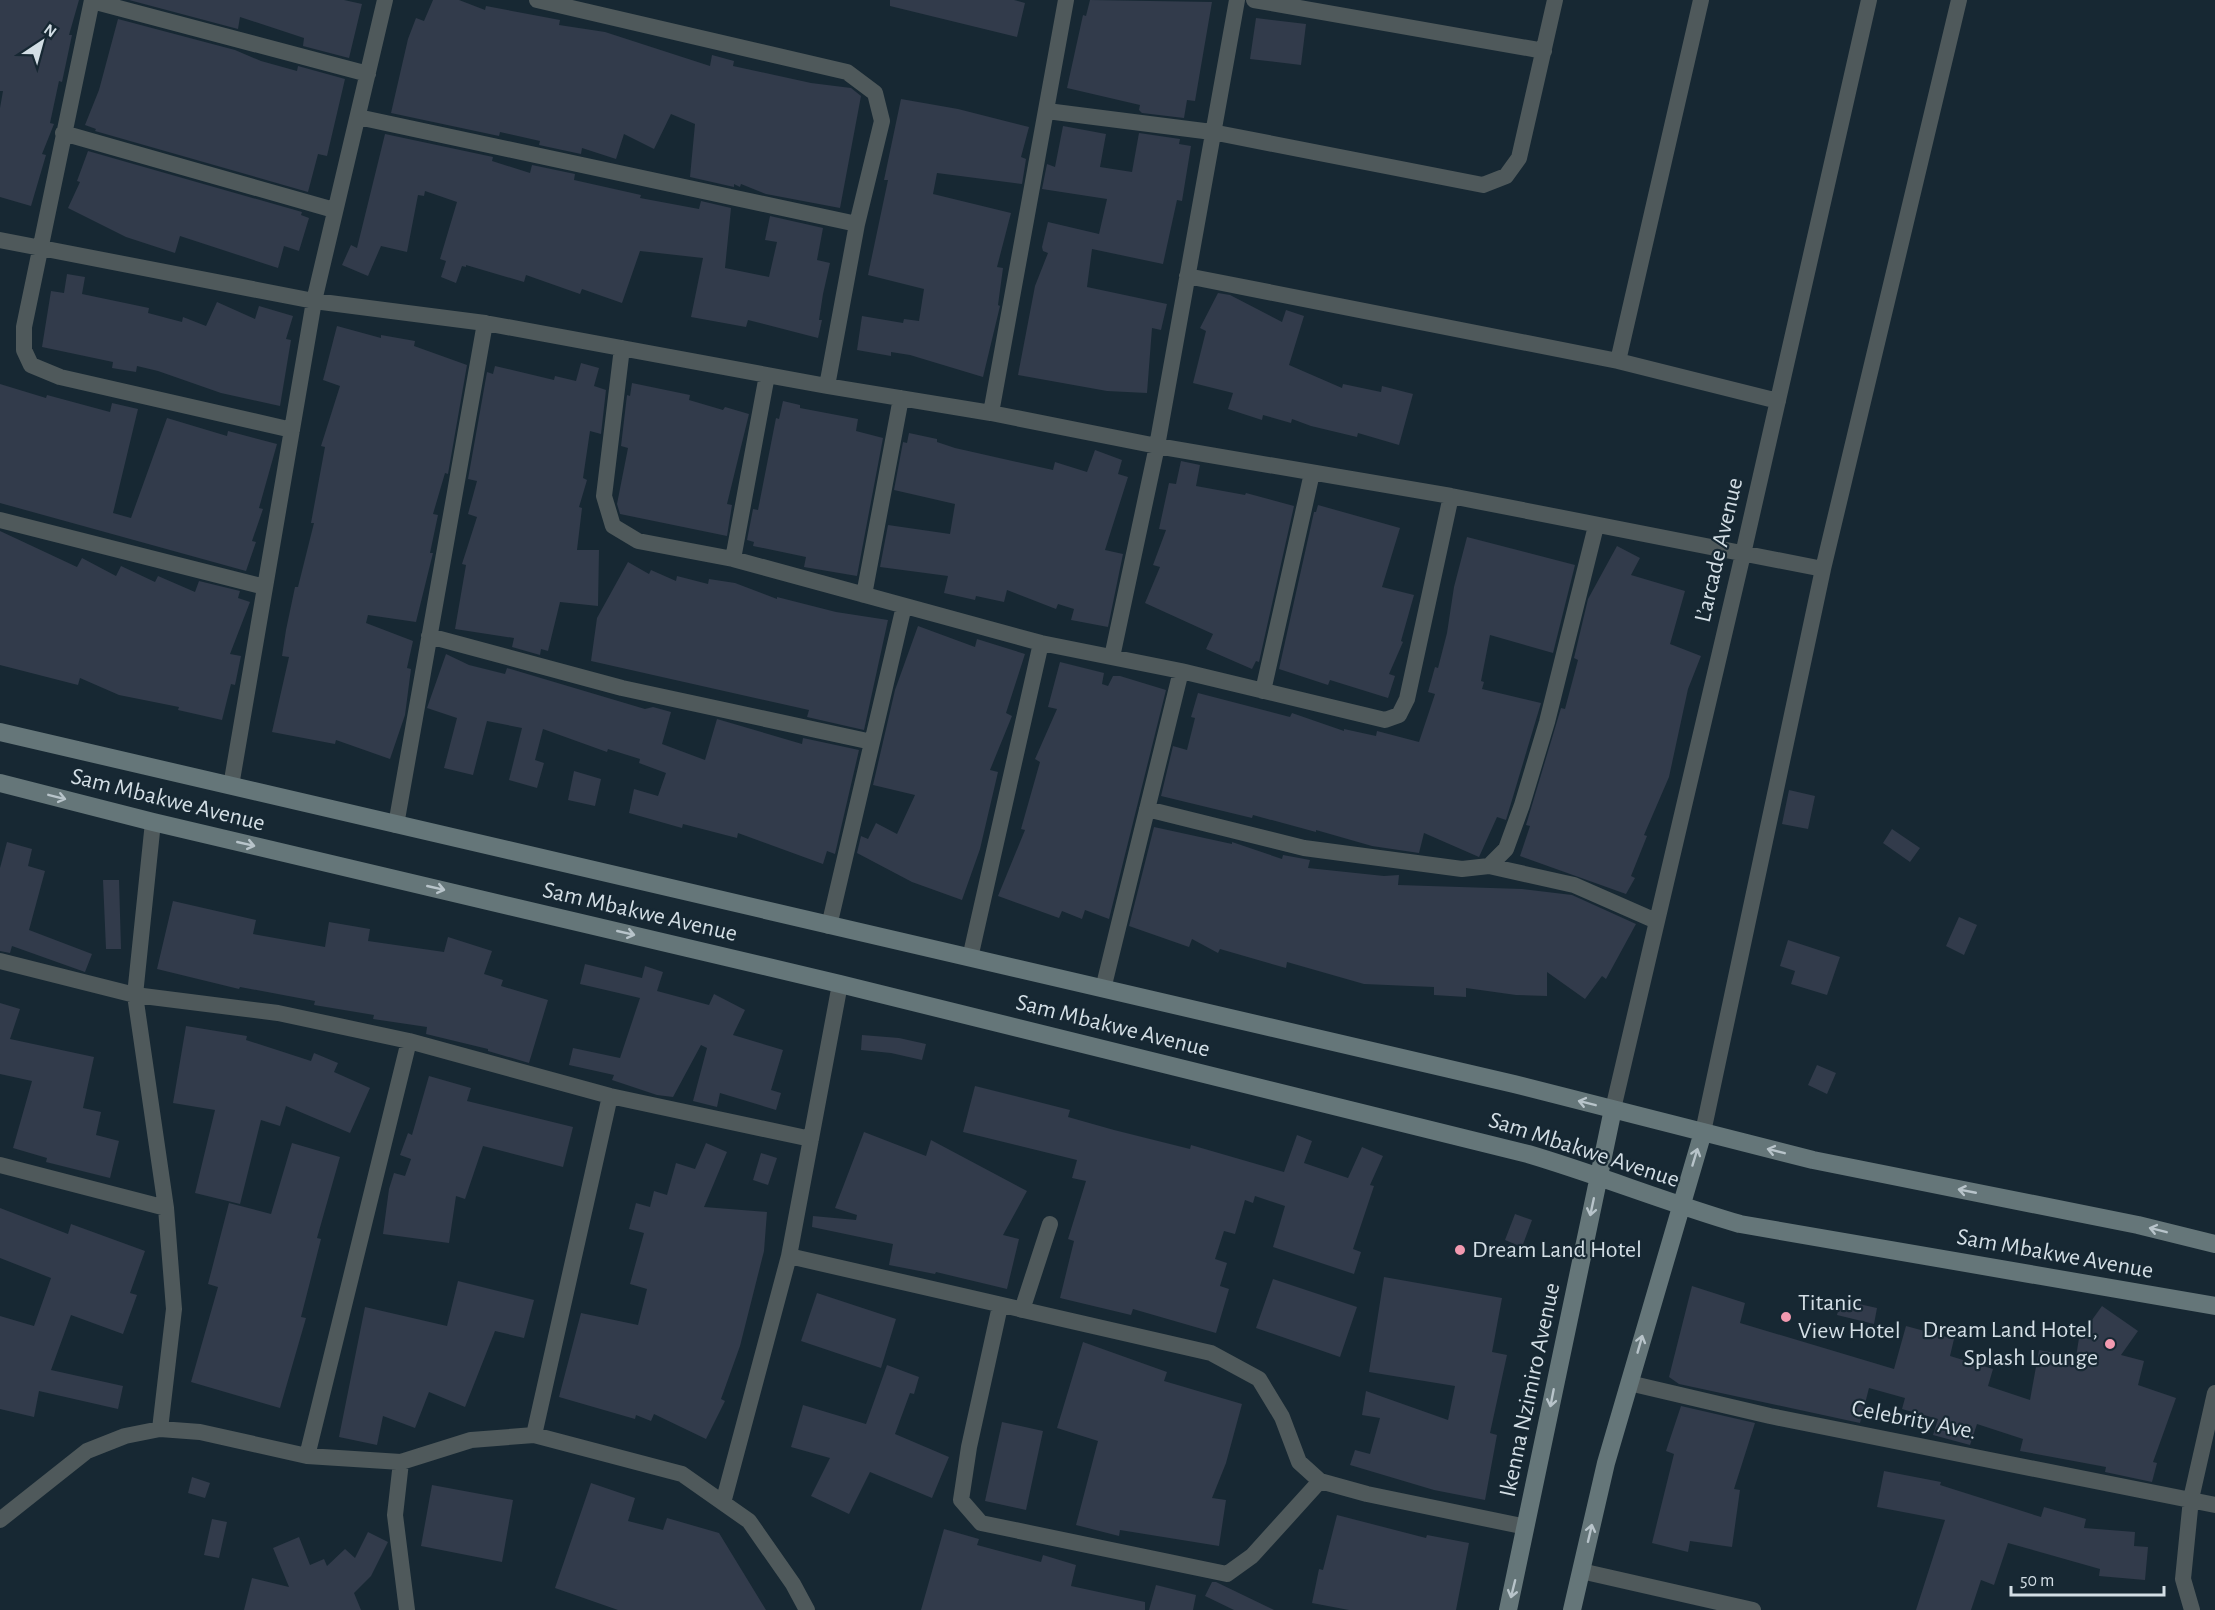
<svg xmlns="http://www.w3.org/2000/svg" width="2215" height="1610" font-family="'Alegreya Sans',sans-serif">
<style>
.building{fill:#323b4b}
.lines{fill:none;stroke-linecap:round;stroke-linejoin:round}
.street{stroke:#4f595b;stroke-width:16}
.secondary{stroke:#657679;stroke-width:18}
.oneway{stroke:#b8c4ca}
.poi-dot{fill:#f29ab0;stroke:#172833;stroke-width:2}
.labels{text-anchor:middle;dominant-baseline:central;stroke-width:4.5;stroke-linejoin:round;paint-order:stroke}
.street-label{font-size:24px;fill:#d3dee5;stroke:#172833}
.poi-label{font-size:24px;fill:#d3dee5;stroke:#172833;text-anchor:start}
</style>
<rect width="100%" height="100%" fill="#172833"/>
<path class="building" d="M0 0H79L69 35H72L62 82 59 81 50 123 54 124 42 154 46 155 31 206 0 197V108L3 91H0Z
M129 0H344L362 4 349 58 303 46 304 38 240 17 238 29Z
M433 0H459L485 10 486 6 560 20 559 25 605 32 710 66 712 55 734 61 733 66 811 83 851 88 861 96 840 208 766 194 741 184 740 187 734 184V187L690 177 695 124 671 114 654 149 624 134 616 159 582 148 581 154 539 145 540 141 500 132 499 136 391 113 408 39 416 18 424 21Z
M890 0H1014L1025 3 1017 37 890 6Z
M1090 0 1212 2 1195 101 1187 100 1184 118 1142 113 1139 110 1140 105 1067 88 1083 15 1086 16Z
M1256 18 1306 24 1301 65 1250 59Z
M118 19 235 50 261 61 297 71 298 66 345 79 327 156 318 154 308 192 95 131 96 129 85 125 99 90Z
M901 99 958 109 1029 127 1021 157 1026 159 1022 184 937 173 933 194 1011 213 997 267 1003 268 998 305 1000 306 983 377 910 355 891 352V356L857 350 862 316 903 323 904 319 919 321 924 289 868 275 888 180H884Z
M1063 126 1106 134 1100 167 1132 172 1139 133 1180 139 1179 144 1191 146 1182 201 1177 200 1163 264 1092 249 1087 287 1167 304 1161 330 1152 328 1147 393 1107 391 1018 375 1035 286 1048 253 1043 251 1042 247 1048 222 1099 234 1107 199 1042 189 1047 164 1055 167Z
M385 134 493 157 492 161 530 173 532 165 575 174 574 180 641 195 640 198 699 209 701 201 731 208 725 268 769 277 777 242 765 240 770 216 823 228 817 260 830 263 823 294 819 320H822L818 338 748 320 746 327 691 317 703 258 640 251 622 303 582 289 580 294 526 275 524 282 466 265V267L462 266 456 283 441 277 446 261 440 259 457 202 425 191 424 196 418 195 407 252 381 246 368 276 342 265 351 245 357 248Z
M88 151 302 212 301 215 309 218 299 251 284 246 278 268 180 236 175 253 126 237 68 208 80 182 77 181Z
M67 274 85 277 82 294 149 308 148 313 182 322 183 317 206 326 217 302 255 319 259 306 293 316 286 339 291 340 280 406 221 393 158 371 137 366 136 372 112 368 113 362 42 347 51 291 64 293Z
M1218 293 1230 295 1282 322 1286 310 1304 316 1289 365 1342 388 1343 384 1381 392 1382 386 1413 394 1399 445 1358 433 1357 437 1311 426 1292 419 1291 423 1263 415 1262 420 1228 409 1233 393 1193 383 1206 331 1200 328Z
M337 326 381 338V335L415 341 414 346 467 365 448 474 445 473 433 514 438 515 430 553H433L416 622 368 615 366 623 413 641 407 668 411 669 405 715 390 759 336 740 335 744 272 732 289 657 282 656 286 630 295 587H298L314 523H311L325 447 321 446 340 386 323 380Z
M581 363 599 368 594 386 606 390 601 434 590 431 583 478 587 480 579 507 582 508 577 550H599L598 606 560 602 548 651 541 649 540 655 512 647 514 638 455 629 466 565 462 564 477 517 468 514 477 481 468 479 487 372 493 374 495 366 554 380 555 376 576 381Z
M632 383 690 395 689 400 723 410 725 407 749 414 727 504 732 505 727 536 620 514 617 504 628 448 621 446 627 395 630 396Z
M0 384 46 398 47 395 110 412 112 403 138 409 113 513 131 518 167 418 227 436 228 431 277 444 259 508 263 509 252 541 256 542 246 571 0 503Z
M783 401 800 405V408L858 419 856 431 883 438 857 576 804 567 806 557 753 546 754 542 747 540 753 509 758 510 776 418 779 419Z
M909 433 937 439V442L955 448 1053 470 1055 462 1087 472 1095 450 1122 460 1118 474 1128 477 1105 550 1123 554 1108 627 1071 620 1074 609 1058 604 1056 609 1007 590 1004 602 976 596 975 600 944 593 948 576 880 567 888 525 950 534 955 504 894 490 903 442 907 443Z
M1181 461 1200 465 1196 486 1245 495 1246 493 1294 506 1259 662 1256 661 1252 669 1206 649 1213 634 1145 603 1160 567 1153 565 1166 530 1159 529 1169 483 1176 484Z
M1318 505 1400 528 1382 587 1414 595 1401 641 1403 642 1389 674 1395 676 1388 698 1330 680 1328 685 1279 669 1314 512H1316Z
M0 531 77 567 82 558 116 576 121 566 155 582 158 576 195 592 199 581 240 591 238 598 250 602 230 654 241 656 235 685 231 684 222 720 178 710 179 707 119 695 80 678 78 685 0 665Z
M1467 537 1575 565 1553 653 1490 635 1481 681 1484 682 1482 689 1541 703 1506 820 1497 817 1479 857 1424 833 1419 853 1372 846 1316 830V832L1253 815 1252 818 1161 796 1173 746 1187 750 1195 718 1191 717 1198 693 1290 717 1292 713 1344 731V729L1376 736 1377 731 1419 742 1435 694 1428 692 1435 667 1438 668 1447 633 1454 587Z
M1617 546 1640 558 1631 575 1685 591 1670 644 1701 656 1688 689 1669 777 1644 835 1647 836 1631 876 1635 878 1626 894 1520 856 1530 826 1526 825 1561 708 1565 709 1578 660 1574 658 1588 599Z
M628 562 649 574 651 570 676 581 677 576 708 584 709 579 735 583 777 599V597L836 612 888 620 864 730 807 717 809 710 591 661 597 618Z
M918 626 975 647 977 639 1025 654 1006 713 1012 716 990 770 998 772 980 849 962 900 912 882 857 853 861 836 868 839 876 823 897 834 915 795 873 785 895 690Z
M446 654 469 665 505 674 507 668 645 709 653 707 671 712 662 744 705 760 717 719 802 744 803 738 859 750 835 854 827 851 823 864 738 833 737 838 683 824 682 828 629 813 634 789 658 796 666 773 639 763 640 759 608 749 607 752 543 729 535 760 544 763 537 788 509 780 522 728 487 721 473 775 444 768 457 718 427 708Z
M1060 662 1104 673 1102 684 1108 686 1113 676H1120L1166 690 1109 919 1085 910 1082 919 1062 911 1059 918 998 896 1025 830 1021 829 1040 762 1035 759 1057 709 1048 707Z
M574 771 601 779 595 806 568 800Z
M1789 790 1815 796 1808 829 1782 824Z
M1154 827 1232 844V842L1282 859 1283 855 1310 860 1308 868 1384 876 1399 875 1398 885 1522 889 1572 895 1636 924 1606 979 1602 976 1585 999 1547 972V996L1516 995 1466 988V997L1434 995V987L1364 984 1287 962 1286 968 1220 949 1218 953 1192 939 1189 947 1129 926Z
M1892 829 1920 848 1910 862 1883 843Z
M7 842 32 849 28 866 45 871 29 930 92 954 85 972 12 946 10 953 0 951V868Z
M103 880H119L121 949H106Z
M173 901 256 920 253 934 325 947 329 922 370 929 368 941 444 952 448 937 492 951 484 974 503 980 501 986 548 1000 529 1063 488 1051V1049L426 1034 427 1027 373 1019 374 1015 314 1005 315 1001 240 987 239 989 157 969Z
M1959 917 1977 925 1964 955 1946 946Z
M1788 940 1840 957 1827 995 1791 984 1795 971 1780 966Z
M585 964 642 978 645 966 663 972 657 991 709 1005 714 994 745 1010 733 1035 783 1050 771 1090 781 1093 776 1110 720 1093 717 1107 693 1101 707 1048 701 1045 673 1097 657 1095 612 1080 614 1075 569 1065 573 1048 620 1058 640 998 580 984Z
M0 1003 20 1009 10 1039 94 1057 83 1108 101 1112 96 1135 119 1141 110 1178 46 1162 47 1158 13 1148 32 1081 0 1074Z
M186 1026 247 1036 246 1040 311 1061 314 1053 338 1063 334 1072 370 1088 350 1133 286 1106 280 1126 261 1120 240 1204 195 1193 215 1110 173 1103Z
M862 1035 899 1038 926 1044 922 1060 891 1053 861 1050Z
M1817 1065 1836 1073 1827 1094 1808 1085Z
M429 1076 471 1088 467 1101 573 1127 563 1167 483 1146 465 1199 456 1196 449 1243 383 1234 389 1189 394 1173 405 1176 411 1159 400 1155 408 1133 412 1135Z
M975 1086 1070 1110 1068 1117 1114 1130 1190 1149 1191 1145 1284 1172 1297 1135 1312 1141 1304 1163 1348 1178 1362 1147 1383 1156 1370 1185 1374 1186 1353 1249 1361 1252 1354 1274 1273 1247 1285 1206 1255 1196 1253 1203 1245 1200 1235 1234 1224 1231 1215 1259 1227 1263 1220 1286 1229 1289 1216 1333 1133 1309 1131 1315 1060 1298 1074 1241 1068 1239 1086 1181 1072 1178 1077 1160 963 1132Z
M864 1132 926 1156 931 1140 1027 1191 1003 1235 1019 1239 1007 1289 936 1272 935 1274 889 1265 893 1244 812 1227 813 1216 856 1220 857 1215 835 1208Z
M292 1143 340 1157 317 1238 321 1239 301 1317 306 1318 280 1408 191 1382 218 1287 208 1284 229 1203 271 1214Z
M706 1143 727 1152 704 1207 767 1212 764 1251 740 1346 721 1399 725 1401 706 1439 654 1414 651 1421 636 1415 635 1419 559 1397 581 1313 638 1325 647 1289 630 1284 644 1233 629 1229 636 1203 650 1207 654 1191 667 1195 676 1163 695 1169Z
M761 1153 777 1158 768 1185 753 1180Z
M0 1208 68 1234 71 1224 145 1251 130 1293 137 1295 123 1334 71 1315 51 1370 123 1386 118 1409 39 1391 34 1417 0 1409V1316L34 1326 51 1278 0 1258Z
M1515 1214 1532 1220 1522 1247 1505 1240Z
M1384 1277 1502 1298 1492 1352 1507 1355 1490 1433 1497 1435 1485 1500 1434 1490 1350 1465 1355 1450 1370 1454 1380 1418 1362 1415 1366 1391 1448 1420 1455 1386 1369 1372Z
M1273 1279 1357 1307 1340 1357 1256 1328Z
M458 1281 534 1300 524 1338 495 1331 465 1407 429 1392 415 1428 383 1416 377 1445 339 1437 365 1307 447 1326Z
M1692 1286 1745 1303 1740 1323 1894 1369 1906 1326 1954 1339 1950 1356 1993 1369 1988 1386 2030 1400 2039 1350 2076 1357 2079 1338 2102 1306 2138 1331 2121 1355 2144 1361 2138 1385 2176 1398 2153 1462 2157 1463 2152 1482 2105 1472 2106 1467 2020 1451 2023 1439 1977 1424 1970 1445 1933 1435 1938 1419 1902 1409 1905 1398 1869 1388 1860 1423 1679 1384 1669 1377Z
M817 1293 896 1319 881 1368 801 1341Z
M1841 1300 1877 1308 1874 1324 1837 1315Z
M1083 1342 1167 1372 1164 1381 1242 1404 1226 1463 1212 1498 1226 1500 1219 1546 1120 1530 1119 1536 1076 1525 1098 1441 1057 1428Z
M887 1365 919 1377 914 1394 910 1393 895 1434 949 1457 932 1498 870 1472 849 1514 811 1496 830 1458 791 1447 803 1405 866 1424Z
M1681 1406 1755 1423 1734 1489 1740 1490 1732 1547 1690 1541 1688 1552 1652 1543 1674 1454 1666 1451Z
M1002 1422 1043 1431 1026 1510 985 1501Z
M1884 1471 1941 1482 1940 1485 2041 1517 2044 1507 2086 1519 2084 1528 2135 1532 2134 1546 2148 1547 2145 1580 2099 1576 2100 1569 2008 1543 1994 1585 1981 1580 1971 1610H1916L1945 1520 1877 1507Z
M192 1477 210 1483 205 1498 188 1493Z
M591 1483 635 1498 628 1521 663 1530 667 1518 719 1533 766 1610H618L555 1588Z
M432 1485 513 1500 502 1562 421 1546Z
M1337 1515 1426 1538 1427 1535 1469 1543 1456 1610H1349L1312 1603 1319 1569 1323 1570Z
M212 1519 227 1522 219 1558 204 1555Z
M944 1529 979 1539 977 1545 1041 1562 1043 1555 1076 1565 1071 1586 1145 1602V1610H921Z
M368 1532 388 1542 371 1576 354 1593 361 1610H244L252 1578 289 1587 273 1548 299 1537 310 1565 324 1559 327 1566 345 1549 355 1558Z
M1212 1582H1216L1274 1610H1234L1205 1596Z
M1156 1585 1196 1595 1193 1610H1149Z"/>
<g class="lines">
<path class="street" d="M92 0 24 327V350L31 365 60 377 292 430
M537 0 847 72 875 93 882 121 857 224 827 386
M1254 0 1544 51
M92 1 368 74
M1047 111 1212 132 1483 185 1506 176 1519 158 1555 0
M358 117 857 224
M63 133 334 210
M0 240 314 301 485 323 827 386 991 413 1157 446 1451 496 1823 569
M1187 276 1618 361 1778 401
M622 348 604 496 613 526 638 541 733 559 1041 643 1181 671 1385 720 1399 715 1407 699 1451 496
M1618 361 1701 0
M991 413 1066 0
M0 520 265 587
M733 559 767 375
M864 595 901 398
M429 636 622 688 872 742
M1112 657 1157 446 1237 0
M1263 691 1312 473
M231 786 314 301 385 0
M1147 809 1304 848 1462 869 1489 866 1506 849 1522 805 1547 722 1596 526
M153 822 135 995 166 1208 174 1309 160 1429
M396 825 485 323
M1489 866 1574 885 1656 921
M829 926 904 606
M970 958 1041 643
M0 961 135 995 278 1013 409 1041 610 1096 811 1139
M1103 989 1181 671
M1613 1109 1743 554 1869 0
M1703 1132 1823 569 1959 0
M0 1165 166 1208
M789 1256 1211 1353 1259 1379 1282 1417 1299 1462 1320 1481 1367 1494 1526 1527
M1000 1306 969 1447 961 1500 981 1523 1227 1574 1252 1556 1320 1481
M1022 1310 1050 1224
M1629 1383 1770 1416 2215 1505
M534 1435 610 1096
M307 1456 409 1041
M401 1462 395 1515 407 1610
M723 1503 789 1256 840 984
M0 1520 87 1451 125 1436 160 1429 200 1432 307 1456 401 1462 471 1440 534 1435 682 1474 749 1521 793 1584 807 1610
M1581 1571 1753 1610
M2192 1610 2183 1579 2191 1499 2215 1393"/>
<path class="secondary" d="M0 732 1514 1084 1813 1160 2138 1225 2215 1244
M0 783 153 822 840 984 1528 1154C1599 1175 1668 1203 1740 1224L2215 1306
M1508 1610 1613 1109
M1572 1610 1606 1463 1703 1132"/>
</g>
<defs><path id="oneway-shaft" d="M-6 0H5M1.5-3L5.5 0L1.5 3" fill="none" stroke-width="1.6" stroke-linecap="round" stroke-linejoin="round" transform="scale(1.5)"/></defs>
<g class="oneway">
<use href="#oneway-shaft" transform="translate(57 797) rotate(14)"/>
<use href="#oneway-shaft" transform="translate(246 844) rotate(13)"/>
<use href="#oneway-shaft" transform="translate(436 888) rotate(13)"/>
<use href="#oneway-shaft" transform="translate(626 933) rotate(13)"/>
<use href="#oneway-shaft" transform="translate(1587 1103) rotate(-166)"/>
<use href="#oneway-shaft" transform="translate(1776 1151) rotate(-166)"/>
<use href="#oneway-shaft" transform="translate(1695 1157) rotate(-73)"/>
<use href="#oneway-shaft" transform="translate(1967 1191) rotate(-169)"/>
<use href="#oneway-shaft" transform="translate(1592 1207) rotate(102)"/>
<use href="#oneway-shaft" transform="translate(2158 1230) rotate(-166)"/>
<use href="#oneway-shaft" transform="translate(1640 1344) rotate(-74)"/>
<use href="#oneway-shaft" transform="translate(1552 1398) rotate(101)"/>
<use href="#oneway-shaft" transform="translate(1590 1533) rotate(-77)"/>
<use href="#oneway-shaft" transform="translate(1513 1589) rotate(104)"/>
</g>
<g class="poi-dot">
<circle cx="1460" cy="1250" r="6"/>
<circle cx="1786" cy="1317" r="6"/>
<circle cx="2110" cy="1344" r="6"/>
</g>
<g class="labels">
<g class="street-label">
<text transform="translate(1719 550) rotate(-77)">L’arcade Avenue</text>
<text transform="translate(168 800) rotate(14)">Sam Mbakwe Avenue</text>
<text transform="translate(640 912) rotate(13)">Sam Mbakwe Avenue</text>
<text transform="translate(1113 1026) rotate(14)">Sam Mbakwe Avenue</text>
<text transform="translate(1584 1150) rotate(18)">Sam Mbakwe Avenue</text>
<text transform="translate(2055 1254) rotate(10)">Sam Mbakwe Avenue</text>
<text transform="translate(1530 1390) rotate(-78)">Ikenna Nzimiro Avenue</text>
<text transform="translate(1914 1420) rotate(11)">Celebrity Ave.</text>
</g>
<g class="poi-label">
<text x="1472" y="1250">Dream Land Hotel</text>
<text x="1798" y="1303">Titanic<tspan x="1798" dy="28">View Hotel</tspan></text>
<text x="2098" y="1330" text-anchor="end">Dream Land Hotel,<tspan x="2098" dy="28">Splash Lounge</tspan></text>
</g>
</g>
<g transform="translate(42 42) rotate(36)" stroke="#172833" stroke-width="4.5" paint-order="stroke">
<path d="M0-4.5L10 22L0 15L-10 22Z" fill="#d3dee5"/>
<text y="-9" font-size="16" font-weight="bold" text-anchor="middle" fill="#d3dee5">N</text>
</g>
<path d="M2011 1586v9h153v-9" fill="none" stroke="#d3dee5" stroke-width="3"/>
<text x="2020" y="1586" font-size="18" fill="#d3dee5" stroke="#172833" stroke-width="4.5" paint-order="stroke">50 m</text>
</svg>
